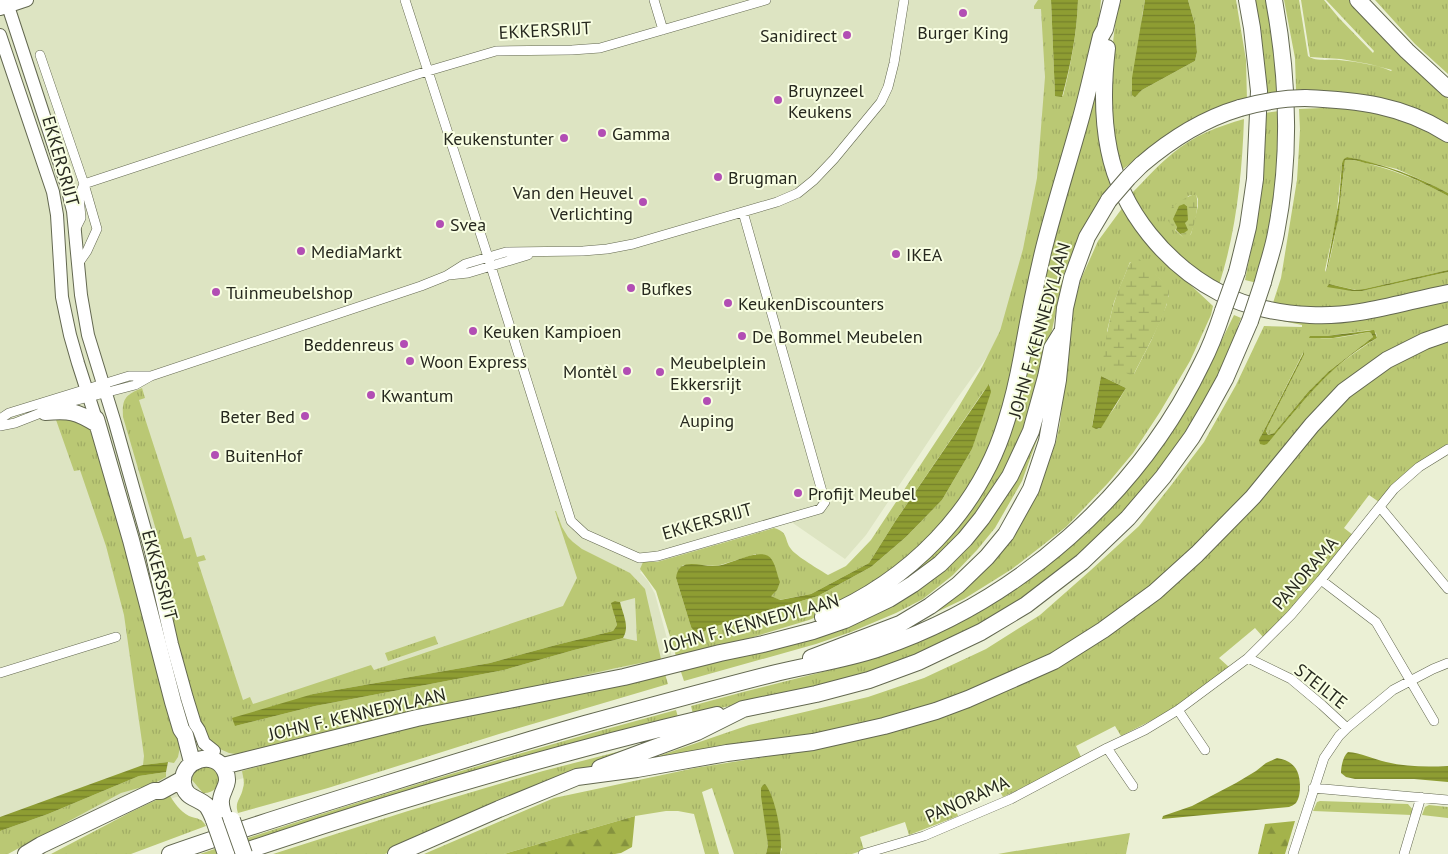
<svg xmlns="http://www.w3.org/2000/svg" width="1448" height="854" font-family="'PT Sans',sans-serif">
<style>
.built{fill:#dde4c2}
.grass{fill:url(#grass-tufts);fill-rule:evenodd}
.forest{fill:url(#forest-firs)}
.wetland{fill:url(#wetland-marsh)}
.water{fill:url(#water-rules)}
.lines{fill:none;stroke-linecap:round;stroke-linejoin:round}
.street-casing{stroke:#636850;stroke-width:10}
.secondary-casing{stroke:#636850;stroke-width:14}
.highway-casing{stroke:#636850;stroke-width:18}
.street{stroke:#fff;stroke-width:9}
.secondary{stroke:#fff;stroke-width:12}
.highway{stroke:#fff;stroke-width:16}
.highway-bridge-casing{stroke:#636850;stroke-width:18;stroke-linecap:butt}
.highway-bridge{stroke:#fff;stroke-width:16}
.poi-dot{fill:#b24eb4;stroke:#f8fee2;stroke-width:2}
.labels{text-anchor:middle;dominant-baseline:central;stroke-width:4;stroke-linejoin:round;paint-order:stroke}
.street-label{font-size:18px;fill:#26281e;stroke:#f8fee2}
.poi-label{font-size:18px;fill:#26281e;stroke:#f8fee2;text-anchor:start}
</style>
<defs>
<pattern id="grass-tufts" width="24" height="20" patternUnits="userSpaceOnUse" patternTransform="scale(1.25)"><rect width="24" height="20" fill="#bac874"/><path d="M3 7l-1-3M5 7V3M7 7l1-3M15 17l-1-3M17 17v-4M19 17l1-3" fill="none" stroke="#a0ac64"/></pattern>
<pattern id="forest-firs" width="22" height="20" patternUnits="userSpaceOnUse" patternTransform="scale(1.25)"><rect width="22" height="20" fill="#a4b34b"/><path d="M5 1l3.5 6h-7zM16 11l3.5 6h-7z" fill="#85923e"/></pattern>
<pattern id="wetland-marsh" width="20" height="14" patternUnits="userSpaceOnUse" patternTransform="scale(1.25)"><rect width="20" height="14" fill="#bac874"/><path d="M1 5h8M5 5V1M11 12h8M15 12V8" fill="none" stroke="#a0ac64"/></pattern>
<pattern id="water-rules" width="6" height="5" patternUnits="userSpaceOnUse" patternTransform="scale(1.25)"><rect width="6" height="5" fill="#8e9d32"/><path d="M0 2.5h6" fill="none" stroke="#74802a"/></pattern>
</defs>
<rect width="100%" height="100%" fill="#ebf0d5"/>
<path class="built" d="M0 0H1044L1051 111 1025 304 956 400 866 535 845 559 787 519 640 572 648 581 655 594 672 657 0 847Z"/>
<path class="grass" d="M1038 0H1051L1055 95 1063 96C1071 64 1077 33 1078 0H1101L1098 31 1019 353 988 462 926 545 839 607 809 620 730 644 676 656 656 591 640 569 643 562H657L774 528C789 532 784 540 791 549 796 556 820 570 828 575L846 566 871 540 956 411 981 369 1000 331 1023 249 1037 178 1045 77 1041 9H1034V6ZM990 384 972 449 942 500 906 537 871 567 818 596 707 629 704 631 691 627 676 578 683 565H699L717 566 756 554 771 596 779 600 811 594 869 563 896 520 983 392Z
M1118 0H1145L1142 16 1138 94 1142 90 1195 61 1197 52 1195 25 1188 0H1236L1246 60 1247 101 1166 138 1120 171 1116 160 1109 76Z
M1251 0H1267L1276 59 1277 92 1262 95Z
M1284 0H1299L1308 56C1316 62 1329 59 1339 60 1356 62 1375 64 1391 71L1392 70 1369 64 1341 59 1310 57 1301 0H1324L1339 18 1373 53 1374 51 1326 0H1349L1402 55 1448 99V130L1380 100 1344 92 1296 90 1295 58Z
M1375 0H1448V74L1415 44Z
M1095 74C1098 111 1098 149 1111 183L1102 197 1082 232 1064 274 1042 377 1026 431 981 513 912 581 884 588 993 465Z
M1344 107 1379 113 1416 126 1448 143V193L1428 183 1397 169 1347 157 1342 163 1336 220 1325 270 1326 272 1327 270C1337 234 1341 197 1345 160L1348 159C1386 167 1414 177 1448 196V270L1364 289 1356 290 1329 284 1352 291H1362L1448 272V288L1390 301 1312 311 1272 306 1281 278 1297 180 1300 130 1299 109Z
M1279 111 1276 181 1270 227 1257 283 1245 280 1256 226 1264 113Z
M1244 119C1242 176 1236 234 1218 288L1154 233 1131 194C1145 180 1158 165 1173 153 1193 136 1219 126 1244 119ZM1192 195H1196L1198 199V206L1191 234 1185 239 1175 230 1188 196Z
M1123 207 1167 263 1213 306 1211 315 1190 361 1160 412 1133 453 1108 483 1066 527 1012 569 964 599 918 621 1039 490 1056 442 1060 423 1073 309 1081 279 1098 241ZM1130 262C1149 269 1164 276 1169 296L1167 299V304L1151 341 1134 374 1107 331 1114 302ZM1101 376 1126 388 1115 407 1099 429 1092 426Z
M1448 297V326L1404 343 1245 496 1194 551 1149 589 1051 655 999 680 881 724 647 760 749 725 868 697 924 678 986 649 1040 615 1091 570 1139 526 1169 488 1204 442 1236 385 1264 326 1302 327V325L1267 318V315ZM1370 330 1376 333 1377 338C1356 351 1336 366 1318 383 1300 402 1284 423 1267 443L1261 436 1304 351V355L1267 428 1266 430 1268 435 1274 433 1308 392 1328 372 1373 337 1371 333 1369 332C1351 335 1327 342 1310 336H1326Z
M1234 315 1241 318 1238 326 1239 328C1224 364 1208 399 1187 433 1140 508 1073 569 997 615 979 626 960 636 941 645 932 650 923 655 913 658 842 684 767 698 693 714L691 706 747 691 858 663 911 645 942 631 1150 462 1178 422 1208 368Z
M1448 339V446C1419 463 1399 475 1379 502L1369 495 1344 528 1353 535C1325 571 1296 605 1263 637L1255 628 1219 658 1230 668 1168 712 1121 736 1115 726 1076 746 1082 759 1003 797 996 784 953 803 958 816 909 835 905 822 860 837 864 850 852 854H780L782 849 767 833 768 845 766 854H734L712 788 702 792 719 854H705L694 814 678 811H666L635 816 504 854H424L554 798 695 768 827 747 1105 635 1344 399 1408 356Z
M142 388 145 398 139 400 184 539 191 537 197 557 204 555 206 560 198 562 243 700 250 697 253 704 371 665 374 670 563 606 577 578 555 511H556L562 527 568 537 573 542 582 549 630 573 645 589 661 659 616 668 242 755 229 753 213 746 202 731 176 638 169 606 156 530 123 417C122 399 125 395 142 388ZM635 598 637 641 623 638 574 650 504 670 315 706 235 726 313 694 490 663 556 645 613 631 617 625 614 615 615 601 620 602Z
M1043 416 1038 437 1022 481 995 528 977 550 953 575 923 599 896 613 851 632 816 644 684 681 680 669 814 634 945 565Z
M55 417 82 421 94 432 124 537 180 747 178 757 174 763 168 762 143 765 144 756 124 615 106 546 80 470 74 471Z
M435 636 438 644 388 661 385 653Z
M665 674 668 684 499 734 328 788 238 813C234 802 241 799 243 788 245 782 243 777 242 771L375 734Z
M676 710 678 717 220 854H200C357 801 516 753 676 710Z
M648 744 649 746 582 770 503 802 385 854H273L408 811 543 771Z
M200 767C203 767 206 766 208 767 225 769 222 794 203 793L192 780 194 773Z
M166 772V777L153 784 121 793 8 854H0V831L48 814 139 776Z
M169 794C174 803 180 811 189 816 197 819 202 818 206 826L131 854H51L131 812Z
M1320 801 1408 804 1414 811 1412 815 1313 811 1317 802Z
M1429 805 1448 807V818L1422 815 1425 807Z
M1130 833 1126 854H998L1009 852Z"/>
<path class="forest" d="M635 816 632 847 621 853 615 854H504Z
M1295 821 1285 854H1258L1265 824Z"/>
<path class="wetland" d="M1192 195H1196C1200 203 1194 233 1187 240H1185L1180 234 1184 233 1187 206 1184 204 1179 206 1173 219 1177 227 1176 230C1173 227 1167 221 1166 216 1166 209 1186 197 1192 195Z
M1135 257H1137C1145 265 1163 279 1168 288 1175 300 1141 359 1134 374L1130 375 1103 361C1107 332 1111 304 1124 277 1127 270 1129 262 1135 257Z"/>
<path class="water" d="M1051 0H1078C1077 33 1071 64 1062 97L1055 96Z
M1145 0H1188L1195 25 1197 52 1195 61 1142 90 1135 97 1132 95V78Z
M1347 157C1384 164 1416 176 1448 193V196C1422 182 1395 168 1365 163 1358 161 1352 159 1345 160L1338 220 1327 270 1326 272 1339 201 1342 163 1344 159Z
M1184 204 1187 206 1188 220 1185 223 1188 230 1184 233 1180 234 1176 230 1177 227 1173 219 1179 206Z
M1448 270V272L1362 291H1352L1327 287 1329 284 1355 290 1364 289Z
M1374 330 1377 338C1329 365 1302 403 1267 444L1264 445 1260 444 1259 440 1261 436 1303 354 1304 350V355L1267 428 1266 431 1268 435 1274 433 1308 392 1328 372 1373 337 1371 333 1369 332 1333 338H1309L1310 336H1326Z
M1101 376 1126 388 1101 428 1096 429 1092 427Z
M989 384 991 392 972 449 942 500 906 537 871 567 818 596 707 629 705 631 696 633 691 627 676 578C679 556 700 567 715 566 729 566 763 544 772 560 776 566 777 575 780 582L777 590 771 596 780 600 811 594 869 563 896 520Z
M615 601 620 602C623 615 630 626 623 638L574 650 504 670 315 706 235 726 232 718 313 694 490 663 556 645 613 631 617 625 611 603Z
M1348 752C1361 753 1373 759 1386 762 1407 767 1427 767 1448 766V782L1414 779H1355L1346 777 1341 773C1341 767 1343 756 1348 752Z
M1277 758C1294 761 1300 770 1300 787 1300 792 1299 799 1296 803 1294 805 1291 806 1289 807L1162 819 1163 816 1192 806 1236 783 1256 771 1266 763Z
M168 762 166 772 139 776 48 814 0 831V817L143 765Z
M765 784C775 795 784 840 780 854H766L768 845 761 796V788L763 785Z"/>
<g class="lines">
<defs>
<path id="street" d="M405 0 488 257 571 521 585 534 639 558 658 556 820 509 825 502 743 212
M654 0 663 30
M40 55 84 184 97 229 87 251 78 264
M75 230 81 218 79 196 84 184 418 74 496 51 572 50 600 48 766 0
M449 275 468 273 528 255
M0 419 9 413 129 376H151
M0 426 15 423 66 403 135 385 151 376 421 286 446 276 465 264 506 252 583 251 607 249 633 244 777 202 798 193 814 180 834 159 881 102 888 87 894 63 904 0
M1380 507 1448 589
M1321 580 1376 622 1434 721
M1248 658 1291 679 1322 705 1347 728
M0 673 116 637
M1178 710 1205 750
M1107 748 1133 786
M1313 788 1448 800
M863 854 924 836 1011 799 1107 748 1145 730 1178 710 1248 658 1291 615 1321 580 1394 489 1419 467 1448 449
M1293 854 1324 758 1339 736 1347 728 1393 690 1433 669 1448 663
M1404 854 1421 797"/>
<path id="secondary" d="M0 0 8 6 66 183 73 211 81 295 88 335 115 423 151 551 172 644 187 698 195 724 199 730 204 743 214 751
M0 9 27 0
M0 35 53 192 57 215 62 297 70 335 78 363 96 419"/>
<path id="highway" d="M1358 0 1407 51 1448 89
M1107 48C1103 82 1102 116 1109 150 1121 211 1167 266 1222 294 1247 307 1282 314 1310 315 1357 318 1402 302 1448 293
M1305 98C1357 100 1403 105 1448 134
M1141 165C1170 140 1203 119 1240 108
M1237 272 1248 227 1255 179 1259 91 1252 28 1247 0
M1263 282C1267 266 1273 250 1276 233 1291 157 1288 76 1274 0
M45 412C70 410 76 411 97 424
M96 419 131 540 173 702 181 729 185 735 192 762
M823 617C909 581 979 511 1006 422 1013 400 1018 378 1022 356 1028 321 1035 286 1043 252 1054 208 1068 164 1080 121 1088 93 1094 64 1101 36L1105 29 1112 0
M811 658 900 624 930 606 958 585 987 557 1006 534 1031 489 1047 441 1058 380 1065 308 1072 278 1087 237 1109 200
M223 766 417 718 624 677 720 653 763 644 813 631 845 620 889 599 913 584 940 564 965 539 982 518 1010 476 1031 431 1046 377 1052 348 1062 332
M600 768 697 732 743 709 816 694 869 680 918 662 981 632 1026 605 1082 562 1128 518 1163 477 1192 437 1209 408 1225 379 1250 321
M214 820C212 815 210 810 207 806 198 797 185 799 183 783 181 759 215 749 225 771 231 784 222 789 221 800 220 808 224 816 227 823
M26 854 41 845 154 791H161L183 779
M170 854C241 829 312 807 383 785 450 764 518 743 585 724 647 707 709 690 772 674 808 665 845 660 880 648 1018 601 1139 494 1202 363 1211 346 1217 329 1223 311
M237 854C395 800 555 753 717 715
M396 854 499 809 577 777 637 769 727 753 813 742 884 726 936 711 968 699 1054 661 1103 630 1155 592 1197 554 1253 497 1312 425 1344 391 1387 360 1425 341 1448 333"/>
</defs>
<use href="#street" class="street-casing"/>
<use href="#secondary" class="secondary-casing"/>
<use href="#highway" class="highway-casing"/>
<use href="#street" class="street"/>
<use href="#secondary" class="secondary"/>
<use href="#highway" class="highway"/>
<defs>
<path id="highway-bridge" d="M1240 108C1261 102 1282 98 1305 98
M1109 200 1128 178 1141 165
M1223 311 1237 272
M1250 321 1263 282
M214 820 226 854
M232 820 244 854"/>
</defs>
<use href="#highway-bridge" class="highway-bridge-casing"/>
<use href="#highway-bridge" class="highway-bridge"/>
</g>
<g class="poi-dot">
<circle cx="963" cy="13" r="5"/>
<circle cx="847" cy="35" r="5"/>
<circle cx="778" cy="100" r="5"/>
<circle cx="602" cy="133" r="5"/>
<circle cx="564" cy="138" r="5"/>
<circle cx="718" cy="177" r="5"/>
<circle cx="643" cy="202" r="5"/>
<circle cx="440" cy="224" r="5"/>
<circle cx="301" cy="251" r="5"/>
<circle cx="896" cy="254" r="5"/>
<circle cx="631" cy="288" r="5"/>
<circle cx="216" cy="292" r="5"/>
<circle cx="728" cy="303" r="5"/>
<circle cx="473" cy="331" r="5"/>
<circle cx="742" cy="336" r="5"/>
<circle cx="404" cy="344" r="5"/>
<circle cx="410" cy="361" r="5"/>
<circle cx="627" cy="371" r="5"/>
<circle cx="660" cy="372" r="5"/>
<circle cx="371" cy="395" r="5"/>
<circle cx="707" cy="401" r="5"/>
<circle cx="305" cy="416" r="5"/>
<circle cx="215" cy="455" r="5"/>
<circle cx="798" cy="493" r="5"/>
</g>
<g class="labels">
<g class="street-label">
<text transform="translate(545 30) rotate(-3)">EKKERSRIJT</text>
<text transform="translate(61 161) rotate(74)">EKKERSRIJT</text>
<text transform="translate(1039 330) rotate(-74)">JOHN F. KENNEDYLAAN</text>
<text transform="translate(707 521) rotate(-16)">EKKERSRIJT</text>
<text transform="translate(1305 573) rotate(-49)">PANORAMA</text>
<text transform="translate(160 575) rotate(75)">EKKERSRIJT</text>
<text transform="translate(751 623) rotate(-15)">JOHN F. KENNEDYLAAN</text>
<text transform="translate(1321 686) rotate(38)">STEILTE</text>
<text transform="translate(357 714) rotate(-13)">JOHN F. KENNEDYLAAN</text>
<text transform="translate(967 799) rotate(-24)">PANORAMA</text>
</g>
<g class="poi-label">
<text x="963" y="32" text-anchor="middle">Burger King</text>
<text x="837" y="35" text-anchor="end">Sanidirect</text>
<text x="788" y="90">Bruynzeel<tspan x="788" dy="21">Keukens</tspan></text>
<text x="612" y="133">Gamma</text>
<text x="554" y="138" text-anchor="end">Keukenstunter</text>
<text x="728" y="177">Brugman</text>
<text x="633" y="192" text-anchor="end">Van den Heuvel<tspan x="633" dy="21">Verlichting</tspan></text>
<text x="450" y="224">Svea</text>
<text x="311" y="251">MediaMarkt</text>
<text x="906" y="254">IKEA</text>
<text x="641" y="288">Bufkes</text>
<text x="226" y="292">Tuinmeubelshop</text>
<text x="738" y="303">KeukenDiscounters</text>
<text x="483" y="331">Keuken Kampioen</text>
<text x="752" y="336">De Bommel Meubelen</text>
<text x="394" y="344" text-anchor="end">Beddenreus</text>
<text x="420" y="361">Woon Express</text>
<text x="670" y="362">Meubelplein<tspan x="670" dy="21">Ekkersrijt</tspan></text>
<text x="617" y="371" text-anchor="end">Montèl</text>
<text x="381" y="395">Kwantum</text>
<text x="295" y="416" text-anchor="end">Beter Bed</text>
<text x="707" y="420" text-anchor="middle">Auping</text>
<text x="225" y="455">BuitenHof</text>
<text x="808" y="493">Profijt Meubel</text>
</g>
</g>
</svg>
